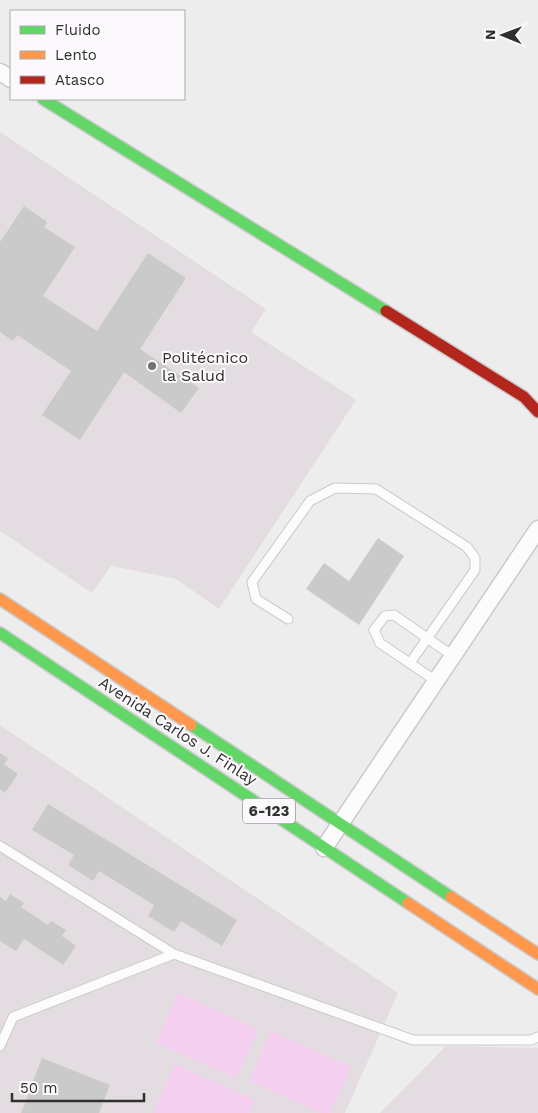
<svg xmlns="http://www.w3.org/2000/svg" width="538" height="1113" font-family="'Work Sans',sans-serif">
<style>
.built{fill:#e3dde2}
.green{fill:#f5cfef}
.building{fill:#cacaca}
.lines{fill:none;stroke-linecap:round;stroke-linejoin:round}
.lane-casing{stroke:#cbcacb;stroke-width:11}
.street-casing{stroke:#cbcacb;stroke-width:19}
.fast-casing{stroke:#cbcacb;stroke-width:14}
.slow-casing{stroke:#cbcacb;stroke-width:14}
.jam-casing{stroke:#cbcacb;stroke-width:14}
.lane{stroke:#fcfcfc;stroke-width:9}
.street{stroke:#fcfcfc;stroke-width:16}
.fast{stroke:#63d668;stroke-width:11}
.slow{stroke:#ff974d;stroke-width:11}
.jam{stroke:#b3261e;stroke-width:11}
.poi-dot{fill:#737273;stroke:#fcf9fc;stroke-width:2}
.labels{text-anchor:middle;dominant-baseline:central;stroke-width:4;stroke-linejoin:round;paint-order:stroke}
.shield{fill:#fcf9fc;stroke:#6e6c6e;stroke-width:1}
.shield-label{font-size:15px;font-weight:bold;fill:#313031}
.poi-label{font-size:16px;fill:#313031;stroke:#fcf9fc;text-anchor:start}
.street-label{font-size:16px;fill:#313031;stroke:#fcf9fc}
</style>
<rect width="100%" height="100%" fill="#eeedee"/>
<path class="built" d="M0 132 266 309 251 332 356 400 219 609 176 579 111 566 92 593 0 531Z
M0 725 398 993 345 1113H0Z
M446 1046 538 1048V1113H380Z"/>
<path class="green" d="M178 993 258 1029 236 1078 156 1043Z
M271 1031 351 1067 330 1113H321L249 1081Z
M175 1064 255 1100 249 1113H153Z"/>
<path class="building" d="M24 206 47 222 44 227 75 247 43 296 97 331 148 253 186 278 140 349 199 388 181 413 124 372 80 440 42 415 71 371 17 335 13 341 0 332V242Z
M378 538 404 556 359 625 306 589 324 563 349 581Z
M0 753 8 758 4 764 18 774 5 793 0 789Z
M48 804 237 920 222 946 181 921 174 932 148 916 154 905 99 871 93 881 68 865 74 855 32 830Z
M10 894 24 903 21 907 48 925 51 921 66 930 62 936 76 946 63 965 24 939 16 951 0 941V897L6 901Z
M42 1058 110 1085 99 1113H21Z"/>
<g class="lines">
<defs>
<path id="lane" d="M288 619 256 599 252 582 310 501 335 488 376 489 467 547 475 558V570L410 663
M436 681 380 643 374 630 385 616 394 615 453 656
M0 846 174 954
M0 1046 13 1017 174 954 413 1040H531L538 1037"/>
<path id="street" d="M0 72 11 79
M324 848 538 529"/>
<path id="fast" d="M43 99 386 311
M0 633 408 903
M191 725 451 897"/>
<path id="slow" d="M0 599 191 725
M451 897 538 954
M408 903 538 989"/>
<path id="jam" d="M386 311 524 397 538 412"/>
</defs>
<use href="#lane" class="lane-casing"/>
<use href="#street" class="street-casing"/>
<use href="#fast" class="fast-casing"/>
<use href="#slow" class="slow-casing"/>
<use href="#jam" class="jam-casing"/>
<use href="#lane" class="lane"/>
<use href="#street" class="street"/>
<use href="#fast" class="fast"/>
<use href="#slow" class="slow"/>
<use href="#jam" class="jam"/>
</g>
<circle class="poi-dot" cx="152" cy="366" r="5"/>
<g class="labels">
<rect class="shield" x="243" y="798.5" width="52" height="25" rx="4"/>
<g class="shield-label">
<text x="269" y="811">6-123</text>
</g>
<g class="poi-label">
<text x="162" y="357">Politécnico<tspan x="162" dy="18">la Salud</tspan></text>
</g>
<g class="street-label">
<text transform="translate(178 731) rotate(33)">Avenida Carlos J. Finlay</text>
</g>
</g>
<rect x="10" y="10" width="175" height="90" fill="#fcf9fc" stroke="#aba9ab"/>
<rect x="20" y="26" width="25" height="8" fill="#63d668" stroke="#aba9ab"/>
<text x="55" y="35" font-size="15" fill="#313031">Fluido</text>
<rect x="20" y="51" width="25" height="8" fill="#ff974d" stroke="#aba9ab"/>
<text x="55" y="60" font-size="15" fill="#313031">Lento</text>
<rect x="20" y="76" width="25" height="8" fill="#b3261e" stroke="#aba9ab"/>
<text x="55" y="85" font-size="15" fill="#313031">Atasco</text>
<g transform="translate(503 35) rotate(271)" stroke="#fcf9fc" stroke-width="4" paint-order="stroke">
<path d="M0-4L9 19L0 12L-9 19Z" fill="#313031"/>
<text y="-8" font-size="14" font-weight="bold" text-anchor="middle" fill="#313031">N</text>
</g>
<path d="M12 1093v8h132v-8" fill="none" stroke="#313031" stroke-width="2.5"/>
<text x="20" y="1093" font-size="15" fill="#313031" stroke="#fcf9fc" stroke-width="4" paint-order="stroke">50 m</text>
</svg>
